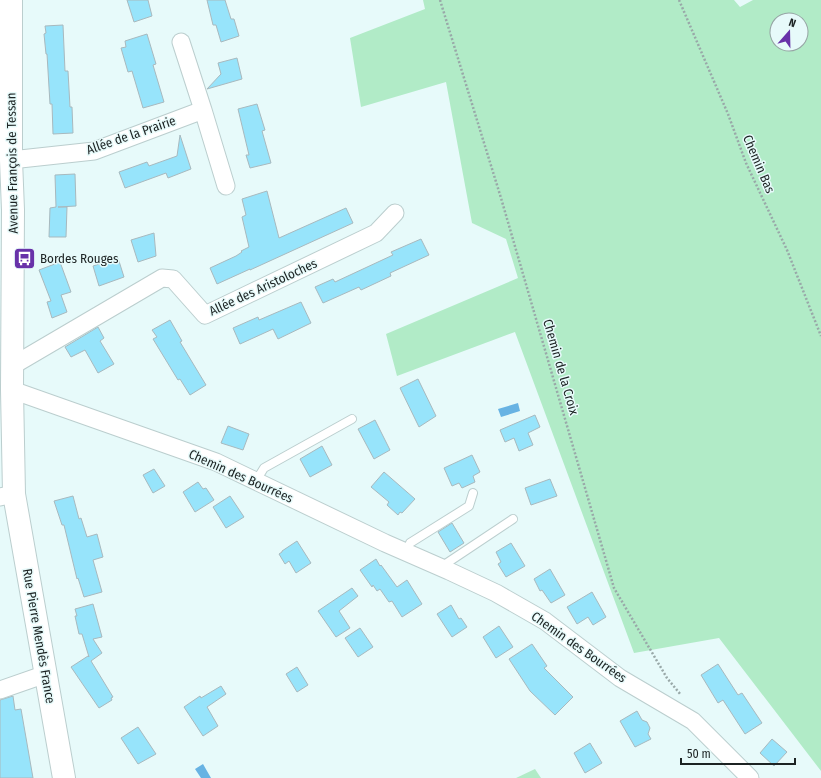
<svg xmlns="http://www.w3.org/2000/svg" width="821" height="778" font-family="'Fira Sans Condensed',sans-serif">
<style>
.green{fill:#b1ebc7;fill-rule:evenodd}
.water{fill:#68b3e3}
.building{fill:#97e4fb;stroke:#a8b9be}
.lines{fill:none;stroke-linecap:round;stroke-linejoin:round}
.lane-casing{stroke:#bbcece;stroke-width:10}
.street-casing{stroke:#bbcece;stroke-width:19}
.secondary-casing{stroke:#bbcece;stroke-width:24}
.path{stroke:#99a8a8;stroke-width:2.5;stroke-dasharray:2 2;stroke-linecap:butt}
.lane{stroke:#fff;stroke-width:8}
.street{stroke:#fff;stroke-width:17}
.secondary{stroke:#fff;stroke-width:22}
.labels{text-anchor:middle;dominant-baseline:central;stroke-width:3;stroke-linejoin:round;paint-order:stroke}
.street-label{font-size:13px;fill:#1c2323;stroke:#e7fafa}
.poi-label{font-size:13px;fill:#1c2323;stroke:#e7fafa;text-anchor:start}
</style>
<rect width="100%" height="100%" fill="#e7fafa"/>
<path class="green" d="M423 0H734L740 7 753 0H821V771L719 638 634 653 515 332 397 376 386 334 518 278 506 239 472 223 446 82 361 107 350 38 425 9ZM777 20H801V44H777Z
M535 769 541 778H516Z"/>
<path class="water" d="M518 403 520 411 501 417 498 409Z
M203 764 211 778H201L195 769Z"/>
<path class="building" d="M127 0H148L152 16 134 22Z
M207 0H225L231 19H234L239 36 221 42 216 25H213Z
M63 25 65 71H68L70 107H72L73 133 53 134 52 104H50L47 54H46L44 34 46 33 45 26Z
M147 34 156 64 153 65 164 102 143 108 132 71 128 72 121 48 126 47 125 41Z
M237 58 242 79 207 89 221 74 218 63Z
M257 104 265 130 262 131 271 163 250 168 246 155H249L238 109Z
M180 135 191 169 168 178 166 173 125 188 119 172 147 162 149 166 177 156Z
M75 174 76 206 58 207H67L66 237H49L50 208 56 207 55 175Z
M267 191 279 238 346 208 353 223 250 270V269L217 284 210 268 236 256 242 252 241 251 249 247 242 217 246 215 242 199Z
M154 233 156 256 138 262 131 240Z
M421 239 429 255 390 273 391 276 361 290 359 287 323 303 315 287 333 279 335 282 393 255 391 252Z
M118 258 124 277 99 286 93 266Z
M60 262 71 292 61 295 67 312 52 318 47 302 51 301 39 270Z
M301 302 311 323 278 339 273 329 240 344 233 328 258 317 259 320Z
M170 320 182 341 180 342 206 385 190 395 180 379 178 380 153 339 157 337 152 330Z
M98 327 104 338 100 341 114 364 98 373 85 350 71 357 65 347Z
M418 379 436 416 419 427 400 388Z
M535 415 540 427 528 433 533 445 519 451 514 438 505 442 500 430Z
M375 420 390 450 374 459 358 429Z
M228 426 249 434 243 450 221 443Z
M322 446 332 465 310 477 300 459Z
M472 455 480 472 473 476 475 482 462 488 459 483 452 486 444 468Z
M154 469 165 486 153 493 143 475Z
M384 472 415 499 402 513 400 512 398 515 387 505 389 502 371 487Z
M550 479 557 496 531 505 525 488Z
M198 482 203 489 206 488 214 500 195 512 183 492Z
M73 496 79 519 81 518 87 537 97 534 103 557 93 560 102 592 84 597 78 578 77 579 64 525H62L54 501Z
M230 496 244 517 226 528 213 507Z
M452 523 464 543 450 552 438 532Z
M297 541 311 563 296 573 289 561 285 564 279 554 282 552V551Z
M511 543 525 566 506 577 498 564 501 562 496 552Z
M376 559 380 566 381 565 397 587 407 580 422 604 402 617 392 601 389 602 380 589 377 591 373 585 372 587 360 570Z
M550 569 565 595 551 603 542 590 540 591 534 579Z
M352 588 358 596 339 611 350 628 336 637 318 611Z
M592 592 606 617 593 625 588 617 577 624 567 607Z
M93 604 102 637 93 639 102 653 91 661 113 697 111 698 112 700 99 708 71 667 88 656 89 657 82 634H79L75 616H77L75 609Z
M451 605 459 619 461 618 467 627 452 637 437 614Z
M499 626 513 647 496 658 483 637Z
M360 628 373 647 358 657 345 638Z
M532 644 547 666 544 668 573 697 555 715 530 691 509 659Z
M718 664 738 695 742 693 762 723 745 734 723 700 718 703 701 675Z
M297 667 308 685 297 692 286 674Z
M221 686 226 694 207 707 218 726 203 736 184 707 200 696 201 698Z
M13 696 15 710 21 709 33 778H0V700Z
M637 711 642 720 647 722 650 728 648 734 651 739 635 747 620 721Z
M138 727 156 754 138 764 121 738Z
M772 739 787 752 774 766 760 753Z
M590 743 602 763 585 773 574 753Z"/>
<g class="lines">
<defs>
<path id="lane" d="M256 481 264 468 352 419
M406 552 410 543 469 506 473 493
M441 567 513 519"/>
<path id="street" d="M203 110 226 186
M11 160 94 151 203 110 181 42
M12 366 162 278 173 279 205 315 376 233 395 213
M12 390 216 462 385 543 449 571 496 593 545 621 620 678 693 721 750 778
M0 497 14 494
M0 690 46 674"/>
<path id="secondary" d="M11 0V160L13 210 12 390 14 494 64 778"/>
</defs>
<use href="#lane" class="lane-casing"/>
<use href="#street" class="street-casing"/>
<use href="#secondary" class="secondary-casing"/>
<path class="path" d="M440 0 501 198 614 588 667 678 681 695
M679 0 728 114 746 163 787 250 821 336"/>
<use href="#lane" class="lane"/>
<use href="#street" class="street"/>
<use href="#secondary" class="secondary"/>
</g>
<defs>
<symbol id="bus-square" viewBox="-11 -11 22 22"><rect x="-9" y="-9" width="18" height="18" rx="4" fill="#6832a9" stroke="#e7fafa"/><path d="M-5-6H5V4H4V6H2V4H-2V6H-4V4H-5ZM-3.5-4V0h7V-4ZM-3.5 1.2v1.5H-2V1.2ZM2 1.2v1.5H3.5V1.2Z" fill="#fff"/></symbol>
</defs>
<g fill-rule="evenodd">
<use href="#bus-square" x="12" y="246" width="25" height="25"/>
</g>
<g class="labels">
<g class="street-label">
<text transform="translate(131 135) rotate(-19)">Allée de la Prairie</text>
<text transform="translate(12 163) rotate(-91)">Avenue François de Tessan</text>
<text transform="translate(759 164) rotate(67)">Chemin Bas</text>
<text transform="translate(263 287) rotate(-25)">Allée des Aristoloches</text>
<text transform="translate(561 367) rotate(74)">Chemin de la Croix</text>
<text transform="translate(241 476) rotate(24)">Chemin des Bourrées</text>
<text transform="translate(39 636) rotate(80)">Rue Pierre Mendès France</text>
<text transform="translate(579 647) rotate(35)">Chemin des Bourrées</text>
</g>
<g class="poi-label">
<text x="40" y="258">Bordes Rouges</text>
</g>
</g>
<g transform="translate(789 32) rotate(20)"><circle r="19" fill="#e7fafa" stroke="#96a4a4"/>
<path d="M0-3L7 15L0 10L-7 15Z" fill="#6832a9"/>
<text y="-6" font-size="11" font-weight="bold" text-anchor="middle" fill="#1c2323">N</text>
</g>
<path d="M681 758v6h114v-6" fill="none" stroke="#1c2323" stroke-width="2"/>
<text x="687" y="758" font-size="12" fill="#1c2323" stroke="#e7fafa" stroke-width="3" paint-order="stroke">50 m</text>
</svg>
